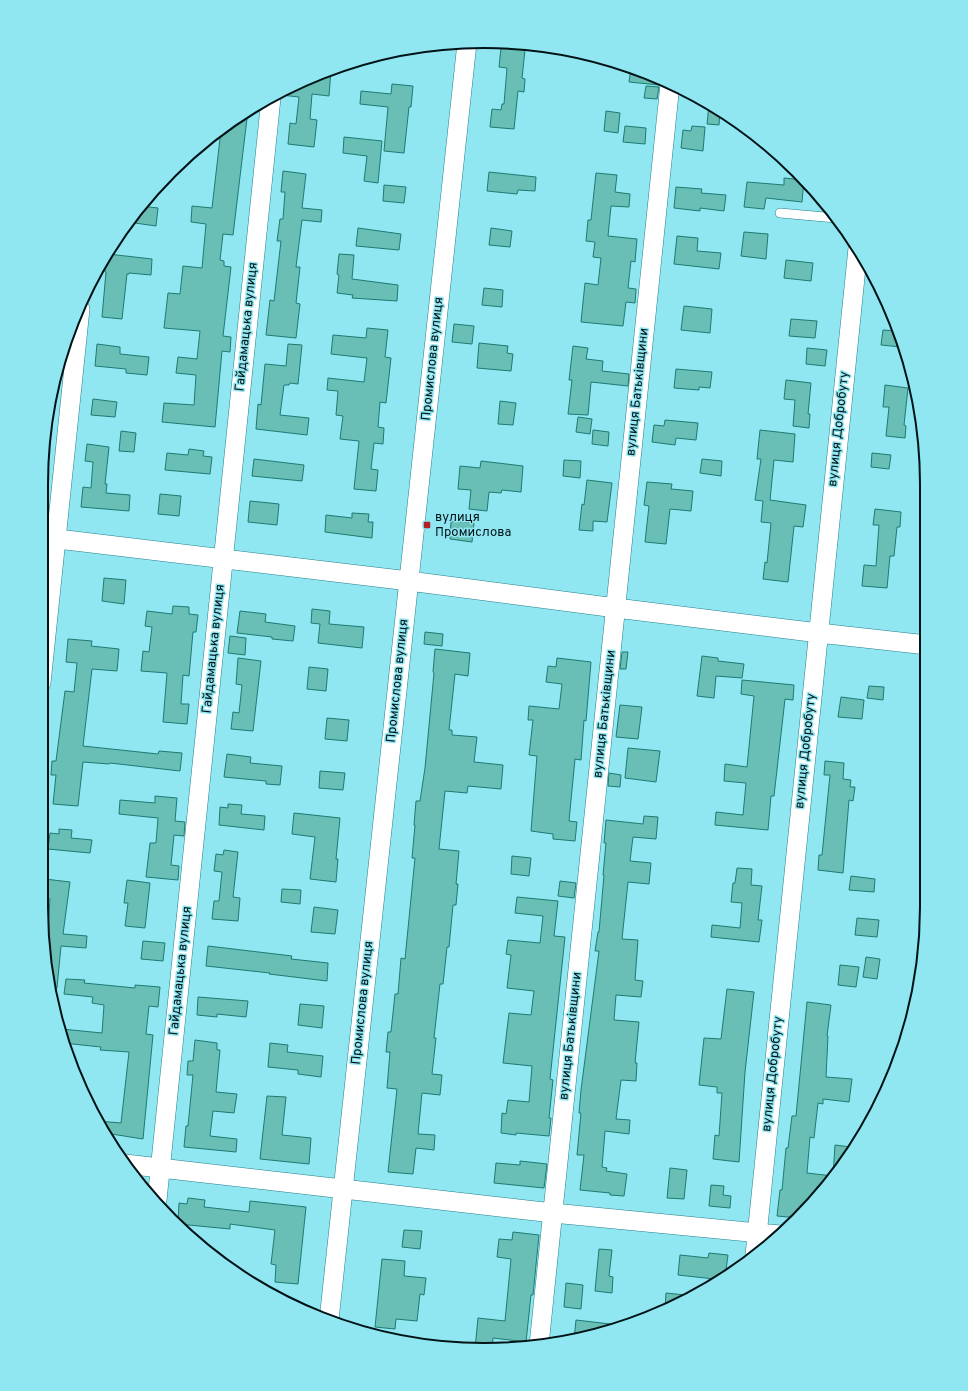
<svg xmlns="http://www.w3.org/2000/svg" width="968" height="1391" font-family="Overpass,sans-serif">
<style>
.building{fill:#69bfb5;stroke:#1d7b72}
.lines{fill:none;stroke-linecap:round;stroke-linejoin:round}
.lane-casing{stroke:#24808b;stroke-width:10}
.street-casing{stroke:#24808b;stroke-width:20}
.lane{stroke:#fff;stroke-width:9}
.street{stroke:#fff;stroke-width:19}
.poi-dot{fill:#b22124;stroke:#90e6f1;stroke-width:1.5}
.labels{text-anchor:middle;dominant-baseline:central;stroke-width:3;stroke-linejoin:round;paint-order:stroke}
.street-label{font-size:13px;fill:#001316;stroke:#90e6f1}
.poi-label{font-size:13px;fill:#001316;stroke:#90e6f1;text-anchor:start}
.rim{fill:none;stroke:#001316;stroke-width:2}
</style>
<rect width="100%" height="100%" fill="#90e6f1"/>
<path class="building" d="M501 48 525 50 522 78 525 79 524 92 518 91 514 129 490 127 492 109 501 110 502 104H504L507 68 499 67Z
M631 68 654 75 661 79 659 85 629 82Z
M331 70 329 96 312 94 310 119 317 120 314 147 288 144 290 123 296 124 299 97 281 95V93L305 80 317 81 318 74Z
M392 84 413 86 411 107H409L404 153 384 151 388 107 360 104 361 91 391 94Z
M646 86 659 87 657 99 644 98Z
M709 104 720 110 719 125 707 124Z
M248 110 233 235 223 234 220 260 224 261V266L231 267 223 336 231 337 230 352 222 351 215 427 162 422 164 403 194 405 196 375 176 373 178 357 197 359 200 331 164 328 168 293 180 294 183 266 202 268 206 224 191 222 192 206 212 208 221 130 238 116Z
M606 111 620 113 618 133 604 131Z
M625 126 646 128 645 144 623 142Z
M692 126 705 127 703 151 681 148 683 130 691 131Z
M344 137 382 141 378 183 364 181 367 156 343 153Z
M283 171 306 174 302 208 322 210 321 222 302 220 296 267H300L296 303 300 304 296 338 266 335 270 300 274 301 281 241H277L280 219H283L285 192H281Z
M489 172 536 177 535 191 518 190 517 194 487 191Z
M596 173 617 175 615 192 630 194 629 207 611 206 608 236 637 239 635 262 631 261 628 288 636 289 635 303 626 302 623 326 581 322 585 283 598 285 601 258 593 257 595 242 586 241 588 220H591Z
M784 178 804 180 802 202 766 198 764 209 744 207 747 182 784 185Z
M384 185 406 187 404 203 383 201Z
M676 187 702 189 701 193 726 195 724 211 700 208V211L674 208Z
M140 206 158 208 156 226 128 222Z
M358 228 401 234 399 250 356 246Z
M491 228 512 231 510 247 489 245Z
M744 232 768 234 766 259 741 256Z
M677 236 698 238 697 251 721 253 719 269 674 264Z
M108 254 152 259 151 275 129 273V274H127L122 319 102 317 106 272H105L106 257Z
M339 254 354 255 352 279 398 285 397 301 352 298 353 295 337 293 339 275 337 274Z
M786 260 813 263 811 281 784 278Z
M484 288 503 290 502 307 482 305Z
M684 306 712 309 710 333 681 330Z
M791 319 817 321 815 338 789 336Z
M454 324 474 326 472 344 452 342Z
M367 328 388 330 385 357 391 358 386 403 380 402 378 427 384 428 383 444 374 443 371 469 378 470 376 491 354 489 359 441 340 439 343 416 336 415 338 391 327 390 328 378 364 382 367 358 331 354 333 335 366 338Z
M883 330 896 331 901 347 881 345Z
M479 343 508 346 507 353 513 354 511 371 477 368Z
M97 344 120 347V354L149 357 147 375 126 373V369L95 366Z
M288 344 302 345 298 384 290 383 289 385H284L280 415 309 418 307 435 256 429 258 404 261 405 265 364 286 366Z
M573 346 588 348 586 359 603 361 602 371 629 374 628 386 591 382 588 415 568 414 572 380H569Z
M807 348 827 350 825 366 806 364Z
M676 369 712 372 710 388 699 387V390L674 388Z
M786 380 811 383 808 414H810L809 428 793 426 795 400 784 399Z
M885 385 908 388 904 425 906 426 905 438 886 436 889 407H883Z
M93 399 117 402 115 417 91 415Z
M500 401 516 403 513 425 498 424Z
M578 417 592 419 590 434 576 432Z
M665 420 698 423 696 440 676 438 675 445 652 442 654 425 664 426Z
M593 430 609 432 608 446 592 444Z
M760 430 795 434 793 462 774 460 770 500 806 505 803 527 794 526 788 582 763 579 765 562 767 563 771 523 761 522 763 501 755 500 761 459H757Z
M121 431 136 433 134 452 119 451Z
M87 444 109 447 105 484H107L106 493 130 495 129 511 81 507 83 487 91 488 93 462 85 461Z
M189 449 204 451 203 456 212 457 210 474 165 470 167 453 188 455Z
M872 453 891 455 889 469 871 467Z
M254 459 304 465 302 481 252 476Z
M702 459 722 461 721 476 700 473Z
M564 460 581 461 580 478 563 476Z
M481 461 523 466 521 492 502 490 501 493 489 492 487 511 469 509 471 490 458 489 460 466 480 468Z
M587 480 612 483 607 522 593 521V531L579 530 582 504 584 505Z
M647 482 672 484 671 489 693 491 691 511 670 509 666 544 645 542 649 506 644 505Z
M160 494 181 496 179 516 158 514Z
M250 501 279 504 277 525 248 522Z
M875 509 901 512 900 527H897L894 556H890L887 588 862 586 864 565 876 566 879 525H873Z
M352 513 369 514 368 522H373L372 538 325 532 326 515 352 518Z
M451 521 474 523 472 542 450 539Z
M104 578 126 580 124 604 102 601Z
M173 606 189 607V614L198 615 196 632H193L189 676 183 675 181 704H189L187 724 163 722 167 673 141 671 143 651 149 652 152 627 145 626 147 611 172 614Z
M312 609 330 611 329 624 364 627 362 648 318 643 320 624 311 623Z
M240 611 266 614 265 622 295 626 293 641 272 639V637L237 633Z
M425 632 443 634 442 646 424 644Z
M230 636 246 638 245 655 228 653Z
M68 639 92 641 91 646 119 649 117 671 92 669 83 746 158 754 159 751 182 753 180 771 110 763 109 764 83 762 78 806 53 804 56 775H51L52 761H56L65 691 74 692 77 663 66 662Z
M435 649 470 653 468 676 455 674 449 730H452V735L477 737 474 762 503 765 501 789 468 786 467 793 445 791 439 849 459 851 456 884H458L456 905H453L449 947H447L443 984H440L434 1038H436L432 1074 442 1075 440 1095 422 1093 418 1134 435 1135 434 1150 416 1148 413 1174 388 1172 397 1089 387 1088 390 1052H386L388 1032H391L395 994H398L401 958 405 959 415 858H412L415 825H414L416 801H420L425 768 434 673 433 672Z
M622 652H628L626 669H620Z
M702 656 718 658V661L744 664 742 678 716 676 714 698 697 696Z
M238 658 261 661 253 731 231 729 233 712 239 713 242 685 236 684Z
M557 658 591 662 586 721 584 720 581 760 575 759 569 821 577 822 575 841 553 839V834L531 831 537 756 529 755 533 720H528L529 706 559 709 562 684 546 682 548 666 556 667Z
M309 667 328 669 326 691 307 689Z
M742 680 794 685 793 700 785 699 774 796H771L768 830 715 825 716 812 743 815 746 783 724 781 725 764 747 767 754 696 741 694Z
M869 686 884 687 883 700 867 698Z
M841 697 864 700 862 719 838 717Z
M620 705 642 707 638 739 616 737Z
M327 718 349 720 347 741 325 739Z
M628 748 660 751 656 782 625 778Z
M227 754 251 757 250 763 282 766 280 785 266 784V781L224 777Z
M825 761 844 763 843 779 851 780 850 787H855L853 801 849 800 843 873 818 870 819 855H822L830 775H824Z
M320 771 345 773 343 790 319 788Z
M609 773 621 775 620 787 608 786Z
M155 796 177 798 175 821 185 822 184 836 174 835 171 865 179 866 178 880 146 877 150 843H156L158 818 119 814 120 800 155 803Z
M228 804 242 805 241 814 265 816 264 830 219 825 220 807 228 808Z
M294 813 340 818 336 859H338L336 882 310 879 315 837 292 834Z
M644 816 658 817 656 839 633 837 630 861 651 863 649 884 628 882 622 939 638 940 635 980 643 981 641 997 616 995 614 1020 639 1022 635 1063H637L636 1081 621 1080 616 1119 630 1120 629 1134 605 1131 602 1167 607 1168 606 1171 627 1174 624 1196 610 1195V1193L580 1190 584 1155H577L581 1113H579L581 1090 599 951H595L598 932H599L604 875H603L606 843H604L606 820 643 824Z
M59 829 72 830 71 838 92 840 90 853 48 849 50 833 59 834Z
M224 850 238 852 233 897 240 898 238 921 212 919 214 901H219L222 872 214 871 216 854 223 855Z
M512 856 531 858 529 876 511 874Z
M737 868 752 869 751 885 762 886 758 920H762L759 942 711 937 712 925 740 928 742 903 731 902 733 883H735Z
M851 876 875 879 874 892 849 890Z
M45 879 70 882 63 934 87 936 86 948 61 946 57 988 52 989 44 927H48L50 899 43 898Z
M127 880 150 883 145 928 125 926 128 903H124Z
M560 881 576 883 574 898 558 896Z
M282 889 301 890 300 904 281 902Z
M517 897 558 901 554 936 565 937 550 1079 553 1080 549 1118H551L549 1136 516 1133V1135L501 1133 502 1113 506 1114 508 1100 529 1102 532 1066 503 1063 509 1013 531 1015 534 991 507 988 511 955 506 954 508 940 540 943 543 916 515 913Z
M314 907 338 910 335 934 311 932Z
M857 918 879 920 877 937 855 935Z
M143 941 165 943 163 961 141 959Z
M208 946 292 956 291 959 328 963 327 981 269 974 270 973 206 966Z
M866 957 880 959 877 979 863 977Z
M840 965 859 967 856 987 838 985Z
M66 979 85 980 84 983 135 988V985L160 987 158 1007 149 1006 146 1034 153 1035 143 1139 105 1133 98 1121 121 1123 129 1052 100 1050 101 1047 63 1043 61 1037 62 1029 102 1033 104 1005 92 1003 93 997 64 994Z
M727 989 754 992 745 1072 739 1162 713 1159 715 1135 719 1136 722 1093H717V1087L699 1085 704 1038 721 1039Z
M198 997 248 1001 246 1017 217 1014V1017L197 1015Z
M807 1002 831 1005 827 1036H828L826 1077 852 1079 849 1102 823 1099V1104L818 1103 814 1138 810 1137 807 1173 833 1176 835 1145 851 1147 850 1157 799 1218 777 1216 780 1190H782L786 1148H788L792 1116H796Z
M300 1004 324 1006 322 1028 298 1025Z
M195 1040 217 1043V1050H220L216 1092 237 1094 234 1113 213 1111 210 1136 237 1139 236 1152 184 1147 186 1126H188L193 1075H187L188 1061H193Z
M270 1043 288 1045 287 1052 323 1056 321 1077 298 1074V1070L268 1067Z
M267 1096 286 1097 282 1135 311 1138 309 1164 260 1159Z
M520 1161 547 1164 544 1188 494 1183 496 1163 520 1165Z
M670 1168 687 1170 684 1199 667 1198Z
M711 1185 724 1186 723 1195 731 1196 730 1208 709 1206Z
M188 1198 205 1200 204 1207 249 1212 250 1201 306 1207 298 1284 275 1282 276 1265 271 1264 275 1230 230 1224V1229L178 1224 179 1203 187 1204Z
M404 1230 422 1231 420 1249 402 1247Z
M513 1232 539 1235 533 1295H531L526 1342 493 1338 492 1349H475L478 1318 505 1321 511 1259 497 1257 499 1239 512 1240Z
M599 1249 612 1250 609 1276 613 1277 612 1293 595 1291Z
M709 1253 728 1255 725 1278 723 1280 678 1275 680 1255 708 1258Z
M382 1259 405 1261 404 1276 426 1278 424 1295 420 1294 417 1321 396 1319 395 1329 375 1327Z
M566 1283 583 1285 581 1309 564 1307Z
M666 1293 695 1296 680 1304 665 1309Z
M576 1320 619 1325 574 1340Z"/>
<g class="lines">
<defs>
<path id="lane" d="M780 213 836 218"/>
<path id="street" d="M41 537 409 581 616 608 819 633 927 645
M41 683 80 309
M125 1164 553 1213 780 1235
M157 1200 271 98
M755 1255 858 248
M329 1320 467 43
M539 1345 670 84"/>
</defs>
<use href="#lane" class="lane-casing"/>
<use href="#street" class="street-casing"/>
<use href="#lane" class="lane"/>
<use href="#street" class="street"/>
</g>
<rect class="poi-dot" x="423" y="521" width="8" height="8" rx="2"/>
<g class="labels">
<g class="street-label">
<text transform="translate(247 327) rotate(-84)">Гайдамацька вулиця</text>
<text transform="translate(433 359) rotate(-84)">Промислова вулиця</text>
<text transform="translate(638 392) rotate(-84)">вулиця Батьківщини</text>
<text transform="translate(839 429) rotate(-84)">вулиця Добробуту</text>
<text transform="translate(214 649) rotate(-84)">Гайдамацька вулиця</text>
<text transform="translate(398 681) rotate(-84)">Промислова вулиця</text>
<text transform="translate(605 714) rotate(-84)">вулиця Батьківщини</text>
<text transform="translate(806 751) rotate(-84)">вулиця Добробуту</text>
<text transform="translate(181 971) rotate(-84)">Гайдамацька вулиця</text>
<text transform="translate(363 1003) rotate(-84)">Промислова вулиця</text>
<text transform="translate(571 1036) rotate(-84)">вулиця Батьківщини</text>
<text transform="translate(773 1074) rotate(-84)">вулиця Добробуту</text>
</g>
<g class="poi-label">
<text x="435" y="518">вулиця<tspan x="435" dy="15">Промислова</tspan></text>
</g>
</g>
<path d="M0 0H968V1391H0ZM484 48H484A436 436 0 0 1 920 484V907A436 436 0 0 1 484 1343H484A436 436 0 0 1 48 907V484A436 436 0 0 1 484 48Z" fill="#90e6f1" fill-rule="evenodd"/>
<path class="rim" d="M484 48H484A436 436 0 0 1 920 484V907A436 436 0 0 1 484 1343H484A436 436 0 0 1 48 907V484A436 436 0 0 1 484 48Z"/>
</svg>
